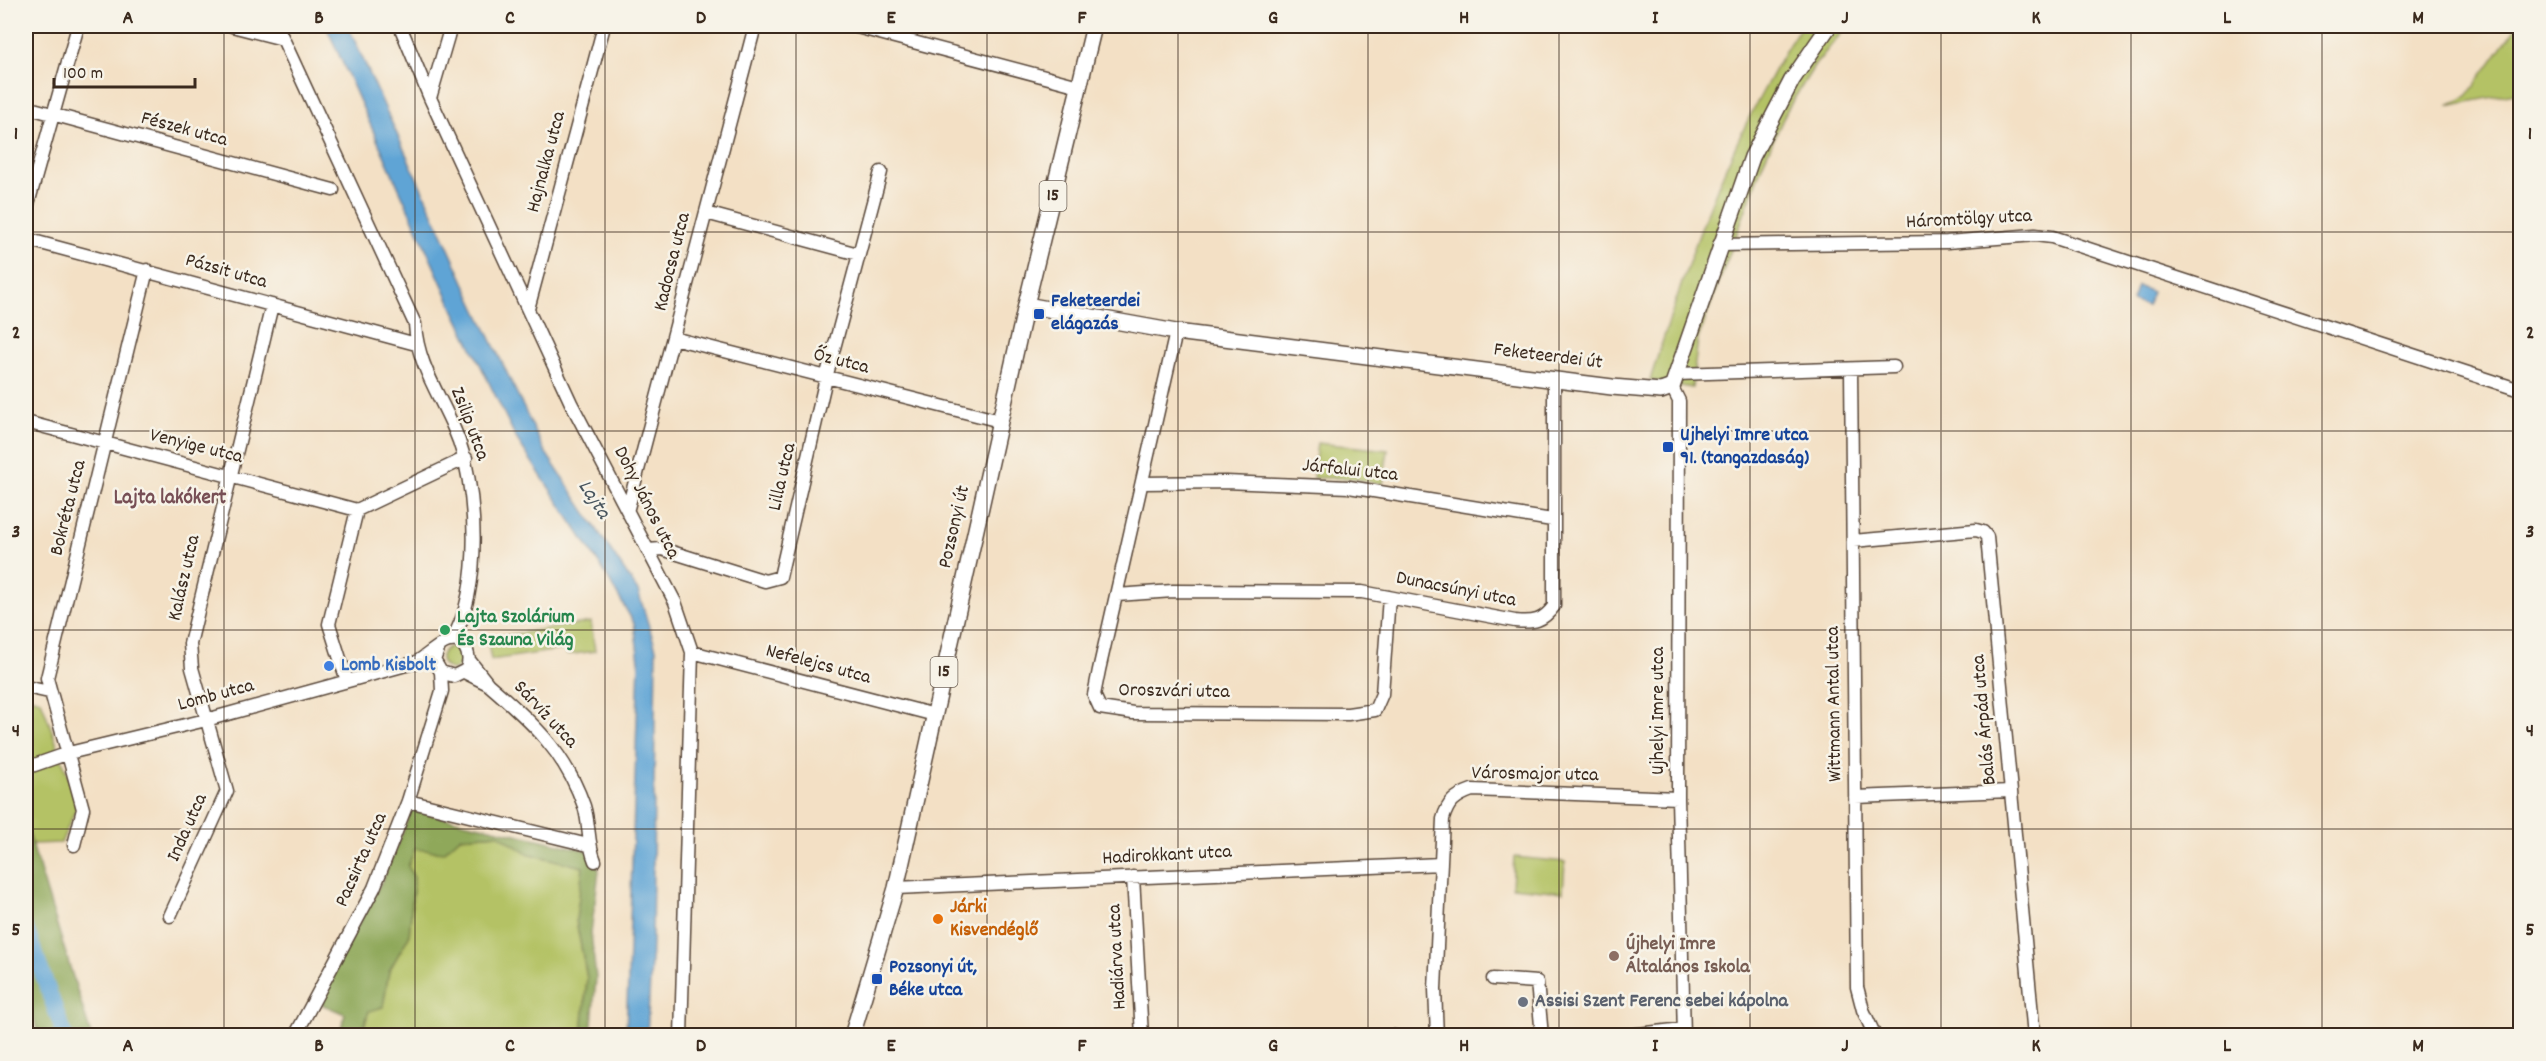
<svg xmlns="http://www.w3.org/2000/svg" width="2546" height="1061" font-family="Dekko,sans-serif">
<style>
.green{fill:#b4c265;stroke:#787642;stroke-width:1.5}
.forest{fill:#8fa85a;stroke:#65693c;stroke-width:1.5}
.water{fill:#5fa4d5;stroke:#4d677a;stroke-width:1.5}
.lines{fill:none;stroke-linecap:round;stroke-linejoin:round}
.river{stroke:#5fa4d5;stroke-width:16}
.minor-casing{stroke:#574537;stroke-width:15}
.major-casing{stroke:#574537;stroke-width:18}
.minor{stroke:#fff;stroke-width:12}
.major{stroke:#fff;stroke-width:15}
.grid{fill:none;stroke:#3b2a1e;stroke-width:1.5;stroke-opacity:0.55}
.transit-dot{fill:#1a4fb4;stroke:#f7f3e8;stroke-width:2}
.leisure-dot{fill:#2e9e5b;stroke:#f7f3e8;stroke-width:2}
.shop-dot{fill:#3f7fe0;stroke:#f7f3e8;stroke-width:2}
.food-dot{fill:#e8710a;stroke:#f7f3e8;stroke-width:2}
.education-dot{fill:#8d6e63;stroke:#f7f3e8;stroke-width:2}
.worship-dot{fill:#6b7280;stroke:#f7f3e8;stroke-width:2}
.labels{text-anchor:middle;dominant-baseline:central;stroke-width:5;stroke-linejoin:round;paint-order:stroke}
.shield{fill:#f7f3e8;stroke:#73665b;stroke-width:1.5}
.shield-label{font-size:18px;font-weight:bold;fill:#3b2a1e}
.street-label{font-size:20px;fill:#3b2a1e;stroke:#f7f3e8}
.transit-label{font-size:20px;font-weight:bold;fill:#164399;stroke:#f7f3e8;text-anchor:start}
.leisure-label{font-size:20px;font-weight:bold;fill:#27864d;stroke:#f7f3e8;text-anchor:start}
.shop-label{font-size:20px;font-weight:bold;fill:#366cbe;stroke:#f7f3e8;text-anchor:start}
.food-label{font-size:20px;font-weight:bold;fill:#c56008;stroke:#f7f3e8;text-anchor:start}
.education-label{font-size:20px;font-weight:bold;fill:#785e54;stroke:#f7f3e8;text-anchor:start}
.worship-label{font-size:20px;font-weight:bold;fill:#5b616d;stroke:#f7f3e8;text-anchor:start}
.neighbourhood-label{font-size:21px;font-weight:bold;fill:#774f55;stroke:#f7f3e8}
.water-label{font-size:21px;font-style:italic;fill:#48555e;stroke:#f7f3e8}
.neatline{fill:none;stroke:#3b2a1e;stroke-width:2}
.grid-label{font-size:20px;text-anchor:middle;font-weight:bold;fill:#3b2a1e}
</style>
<rect width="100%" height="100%" fill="#f7f3e8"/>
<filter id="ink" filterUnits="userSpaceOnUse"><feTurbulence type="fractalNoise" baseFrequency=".0167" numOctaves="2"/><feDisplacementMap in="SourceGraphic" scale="12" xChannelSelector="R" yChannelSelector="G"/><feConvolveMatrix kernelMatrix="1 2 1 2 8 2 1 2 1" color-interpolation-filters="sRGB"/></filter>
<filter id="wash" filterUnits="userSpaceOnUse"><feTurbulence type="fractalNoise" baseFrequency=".008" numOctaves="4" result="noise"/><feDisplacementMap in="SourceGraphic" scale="24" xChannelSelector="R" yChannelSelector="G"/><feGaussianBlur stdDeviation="1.35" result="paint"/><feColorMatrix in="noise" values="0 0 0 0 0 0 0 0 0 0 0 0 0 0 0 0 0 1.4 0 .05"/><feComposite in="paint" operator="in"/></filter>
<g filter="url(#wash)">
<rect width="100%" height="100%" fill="#f3e0c5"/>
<path class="green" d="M1802 26H1847L1815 65 1787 110 1763 163 1698 339 1692 388 1650 380C1682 280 1715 177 1767 84 1778 64 1788 43 1802 26Z
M2517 26H2520V92L2447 106 2467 96Z
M1317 443 1388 450 1383 484 1351 478H1313Z
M591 622 595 651 567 655 566 649 491 660 487 638Z
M441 658a11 11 0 1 1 22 0a11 11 0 1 1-22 0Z
M26 696 41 700 78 804 61 843 32 844 26 824Z
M498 834 526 853 583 867 576 920 587 978 582 1035 361 1036 369 1011 383 1007 389 971 409 936 414 878 408 866 415 848 444 851 460 837Z
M1514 857 1565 862 1563 892 1512 887Z"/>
<path class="forest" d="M412 810 593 852 599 871 591 933 596 978 591 1035H582L587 978 576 920 583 867 526 853 498 834 460 837 444 852 415 849 408 866 414 878 409 936 389 971 383 1007 369 1011 361 1035H339L345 1014 316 1002 384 877Z
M26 824 32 844 91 1035H39L26 993Z"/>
<path class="water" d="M326 26H348L474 304 544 450 638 591 656 649 652 944 647 1035H626L639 661 634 623 602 568 516 438 455 313Z
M2137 286 2152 292 2147 306 2132 301Z"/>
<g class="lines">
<path class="river" d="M26 929 65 1036"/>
</g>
</g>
<g filter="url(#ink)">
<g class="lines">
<defs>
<path id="minor" d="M232 26 283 39
M277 26 415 324C417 364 440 395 455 431 478 483 483 593 451 641
M400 26 430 98 571 403 675 602 692 652 681 1036
M853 26 1079 86
M430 98 451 26
M26 107 333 190
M26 211 78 26
M706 213 858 254
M26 239 416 344
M1719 245 1947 242 2035 235 2052 237 2520 390
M528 309 604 26
M1176 332 1099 670 1094 695 1100 708 1133 713 1348 714 1375 710 1382 694 1389 597
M673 338 1000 421
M1851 369 1857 987 1863 1010 1875 1036
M1677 374 1894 367
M1672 387 1679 401 1678 798 1684 1036
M26 422 357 510
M1143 483 1226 482 1349 487 1552 520
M628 508 755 26
M1853 541 1976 530 1983 532 1987 537 2034 1036
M648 550 662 549 765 581 780 577 826 378 881 172
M1117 595 1173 591 1362 592 1515 621C1534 623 1543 621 1554 606V379
M692 652 935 715
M464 672 488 684 469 660
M347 681 329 624 357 510 466 458
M488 684C531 721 565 751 584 806 590 825 587 842 595 861
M26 687 49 692
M26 768 69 753 206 720 417 662C426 656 435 648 444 643 462 633 474 655 466 670L454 676 441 672 434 660 439 647
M1855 797 2011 791
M408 801 588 845
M74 845 83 809 47 678 147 270
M1133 877 1142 1036
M896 888 1441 864
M170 916 227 791 192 668 190 644 272 305
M1493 979 1537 982 1542 1036
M26 1028 28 1036
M295 1036 374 888 408 801 442 691 441 672
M1358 1036H1394
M1437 1036 1435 989 1443 819C1448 802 1455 796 1472 790L1678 798
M1620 1036 1683 1029"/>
<path id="major" d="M1026 305 1176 332 1612 387 1661 391 1672 387 1752 157 1792 80 1829 26
M852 1036 896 888 1026 305 1094 26"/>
</defs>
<use href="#minor" class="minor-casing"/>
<use href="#major" class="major-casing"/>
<use href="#minor" class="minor"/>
<use href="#major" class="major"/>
</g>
</g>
<path class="grid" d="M224 26V1036M415 26V1036M605 26V1036M796 26V1036M987 26V1036M1178 26V1036M1368 26V1036M1559 26V1036M1750 26V1036M1941 26V1036M2131 26V1036M2322 26V1036M26 232H2520M26 431H2520M26 630H2520M26 829H2520"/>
<g class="transit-dot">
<rect x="1033" y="308" width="12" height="12" rx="3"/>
<rect x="1662" y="441" width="12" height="12" rx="3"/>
<rect x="871" y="973" width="12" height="12" rx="3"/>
</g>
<circle class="leisure-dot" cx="445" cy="630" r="6"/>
<circle class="shop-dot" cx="329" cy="666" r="6"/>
<circle class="food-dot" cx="938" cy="919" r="6"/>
<circle class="education-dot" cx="1614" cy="956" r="6"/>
<circle class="worship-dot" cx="1523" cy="1002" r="6"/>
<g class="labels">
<g class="shield">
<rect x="1039.5" y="181" width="27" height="30" rx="4.5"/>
<rect x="930.5" y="657" width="27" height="30" rx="4.5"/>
</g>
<g class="shield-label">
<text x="1053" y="196">15</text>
<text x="944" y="672">15</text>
</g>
<g class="street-label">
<text transform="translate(184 130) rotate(15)">Fészek utca</text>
<text transform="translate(547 162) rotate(-75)">Hajnalka utca</text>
<text transform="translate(1969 220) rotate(-3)">Háromtölgy utca</text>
<text transform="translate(673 262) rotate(-76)">Kadocsa utca</text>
<text transform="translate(226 272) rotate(16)">Pázsit utca</text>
<text transform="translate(1548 357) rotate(7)">Feketeerdei út</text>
<text transform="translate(841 362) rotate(14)">Őz utca</text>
<text transform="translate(469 424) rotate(69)">Zsilip utca</text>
<text transform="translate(196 447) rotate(14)">Venyige utca</text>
<text transform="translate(1350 471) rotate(6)">Járfalui utca</text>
<text transform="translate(783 477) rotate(-77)">Lilla utca</text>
<text transform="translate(646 503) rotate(63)">Dohy János utca</text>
<text transform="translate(69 508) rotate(-76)">Bokréta utca</text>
<text transform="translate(955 527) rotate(-77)">Pozsonyi út</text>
<text transform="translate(185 578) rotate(-77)">Kalász utca</text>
<text transform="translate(1456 590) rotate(11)">Dunacsúnyi utca</text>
<text transform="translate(818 665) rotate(15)">Nefelejcs utca</text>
<text transform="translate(1174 692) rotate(1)">Oroszvári utca</text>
<text transform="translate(216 696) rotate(-15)">Lomb utca</text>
<text transform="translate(1835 704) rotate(-91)">Wittmann Antal utca</text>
<text transform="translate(1659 711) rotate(-90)">Ujhelyi Imre utca</text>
<text transform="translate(545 715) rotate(47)">Sárvíz utca</text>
<text transform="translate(1985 720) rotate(-95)">Balás Árpád utca</text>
<text transform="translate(1535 775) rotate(1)">Városmajor utca</text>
<text transform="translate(188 828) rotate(-66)">Inda utca</text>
<text transform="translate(1167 856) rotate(-3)">Hadirokkant utca</text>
<text transform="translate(362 860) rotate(-66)">Pacsirta utca</text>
<text transform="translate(1118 957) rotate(-93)">Hadiárva utca</text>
</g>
<g class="transit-label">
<text x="1051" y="302">Feketeerdei<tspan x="1051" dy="23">elágazás</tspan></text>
<text x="1680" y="436">Ujhelyi Imre utca<tspan x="1680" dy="23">91. (tangazdaság)</tspan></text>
<text x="889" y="968">Pozsonyi út,<tspan x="889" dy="23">Béke utca</tspan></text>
</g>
<g class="leisure-label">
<text x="457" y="618">Lajta Szolárium<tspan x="457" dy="23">És Szauna Világ</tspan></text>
</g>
<g class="shop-label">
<text x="341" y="666">Lomb Kisbolt</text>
</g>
<g class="food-label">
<text x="950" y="908">Járki<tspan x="950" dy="23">Kisvendéglő</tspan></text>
</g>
<g class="education-label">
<text x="1626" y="945">Újhelyi Imre<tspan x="1626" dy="23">Általános Iskola</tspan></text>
</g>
<g class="worship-label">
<text x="1535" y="1002">Assisi Szent Ferenc sebei kápolna</text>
</g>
<g class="neighbourhood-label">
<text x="170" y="499">Lajta lakókert</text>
</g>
<g class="water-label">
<text transform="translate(593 500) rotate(57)">Lajta</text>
</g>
</g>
<rect width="2546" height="1061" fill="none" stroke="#f7f3e8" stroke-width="66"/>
<path d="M54 78v9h141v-9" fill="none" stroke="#3b2a1e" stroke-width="3"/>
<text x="63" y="78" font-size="18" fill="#3b2a1e" stroke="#f7f3e8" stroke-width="4.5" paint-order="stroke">100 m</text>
<rect x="33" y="33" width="2480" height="995" class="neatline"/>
<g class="grid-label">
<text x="128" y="23">A</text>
<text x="319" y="23">B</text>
<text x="510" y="23">C</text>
<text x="701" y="23">D</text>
<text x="891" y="23">E</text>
<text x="1082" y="23">F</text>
<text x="1273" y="23">G</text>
<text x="1464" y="23">H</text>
<text x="1655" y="23">I</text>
<text x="1845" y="23">J</text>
<text x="2036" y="23">K</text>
<text x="2227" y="23">L</text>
<text x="2418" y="23">M</text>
<text x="16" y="139">1</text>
<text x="2530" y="139">1</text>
<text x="16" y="338">2</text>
<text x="2530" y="338">2</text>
<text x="16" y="537">3</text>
<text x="2530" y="537">3</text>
<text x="16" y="736">4</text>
<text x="2530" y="736">4</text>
<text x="16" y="935">5</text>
<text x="2530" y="935">5</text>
<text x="128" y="1051">A</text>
<text x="319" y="1051">B</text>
<text x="510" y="1051">C</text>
<text x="701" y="1051">D</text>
<text x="891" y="1051">E</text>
<text x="1082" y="1051">F</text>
<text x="1273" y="1051">G</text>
<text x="1464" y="1051">H</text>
<text x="1655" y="1051">I</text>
<text x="1845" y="1051">J</text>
<text x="2036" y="1051">K</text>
<text x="2227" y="1051">L</text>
<text x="2418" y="1051">M</text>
</g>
</svg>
